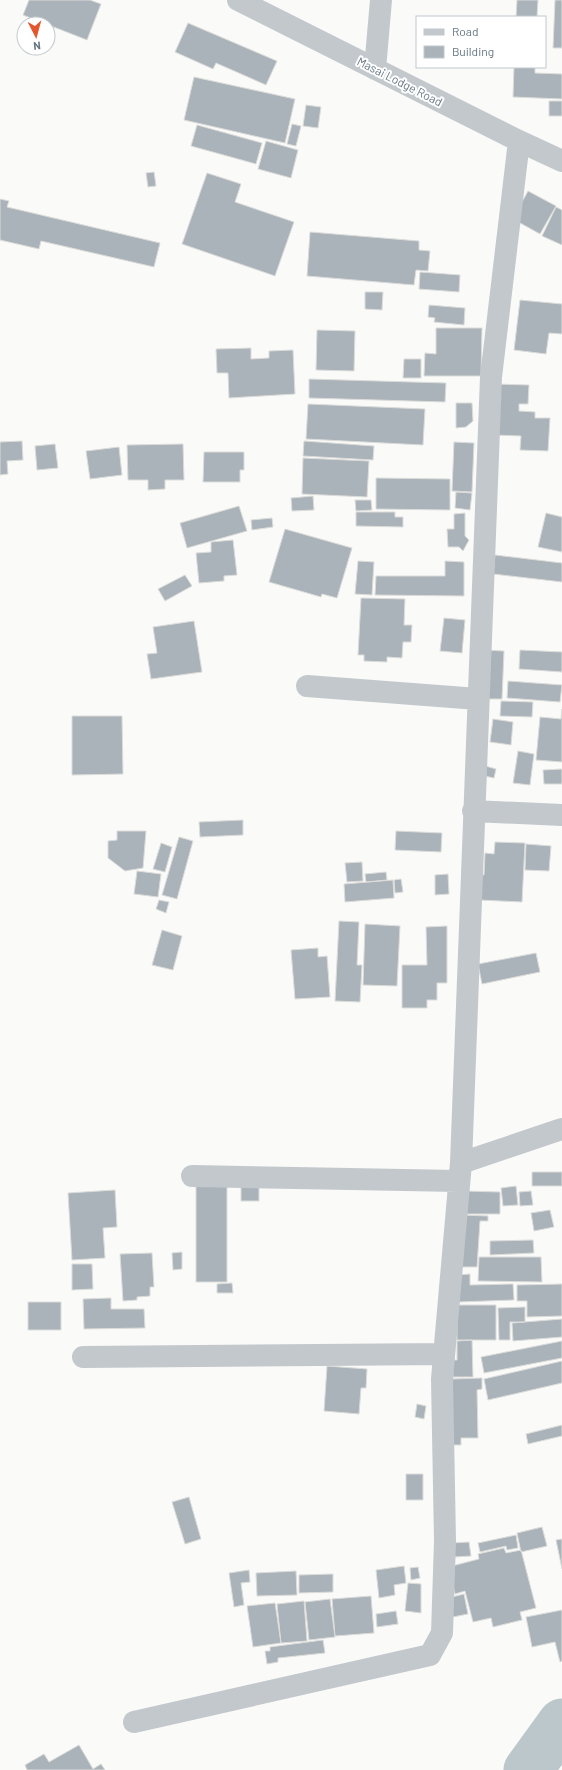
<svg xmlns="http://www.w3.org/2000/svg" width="562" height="1770" font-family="Barlow,sans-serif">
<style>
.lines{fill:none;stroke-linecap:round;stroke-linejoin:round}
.river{stroke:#bbc7cb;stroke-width:49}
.building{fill:#aab3b9;stroke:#dcdcda}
.minor{stroke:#c3c8cc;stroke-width:22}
.labels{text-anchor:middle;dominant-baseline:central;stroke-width:4;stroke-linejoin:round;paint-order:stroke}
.street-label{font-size:12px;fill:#657683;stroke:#fff}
</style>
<rect width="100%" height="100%" fill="#fafaf8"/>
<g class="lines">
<path class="river" d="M528 1770 562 1723"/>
</g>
<path class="building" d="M29 0H90L101 4 87 40 23 15Z
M517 0H538L537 17H516Z
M555 0H562V48H553Z
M188 23 277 61 266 85 216 63 213 69 175 52Z
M514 67H535V73L562 74V99L513 97Z
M194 77 295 99 285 143 184 120Z
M549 101H562V116H549Z
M306 105 321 107 318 128 303 126Z
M292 124 301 126 296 146 287 144Z
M197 125 262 143 256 164 191 146Z
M266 141 298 150 291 178 258 169Z
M154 172 156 186 148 187 146 173Z
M207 173 241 184 235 202 294 222 275 276 182 244Z
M528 191 556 206 540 234 513 219Z
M0 199 9 201 7 207 160 243 154 267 41 241 39 249 0 240Z
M556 207 562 210V245L542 236Z
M310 232 419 241V250L430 251 428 271 416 270 414 285 307 276Z
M420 272 460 275 459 292 419 289Z
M365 292H383L382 310 365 309Z
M520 300 562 304V334L549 333 546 354 514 350Z
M429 305 465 308 464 325 434 322 435 318 428 317Z
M436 328H482L481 376H424L425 353 436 354Z
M317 330 355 331 354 371 316 370Z
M251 348V359L269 358V351L293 350 295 394 229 398 228 373H217L216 349Z
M404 359H421V378H403Z
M309 379 446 383 445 402 309 398Z
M495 384 529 385 528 404H519V411L535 412V418H550L548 451 520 450 521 436 493 435Z
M456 403H472L473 421 466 427 456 428Z
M308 404 425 409 423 445 306 439Z
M22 441 23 460 7 461 8 474 0 475V442Z
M304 441 374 446 373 460 303 456Z
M454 442 474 443 472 492 452 491Z
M55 444 58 468 37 470 35 446Z
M183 444 184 480H165V489L148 490V480H128L127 445Z
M119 447 122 475 90 479 86 451Z
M204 452H244V470H240V482H203Z
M303 458 369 461 367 497 302 494Z
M376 478 450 479V510L376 509Z
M456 492 472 493 470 510 455 508Z
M313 496 314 510 292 511 291 498Z
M355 500H371L372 510 356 511Z
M239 506 247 531 187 548 180 523Z
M356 512H395V517H403V527L356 526Z
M465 513V536L469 540 463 551 459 547H448L447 529H454V514Z
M546 513 562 517V552L538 547Z
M272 518 273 527 252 530 251 520Z
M285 529 352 548 337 598 322 594 321 597 269 582Z
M233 540 237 575 224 576V581L199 583 196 553 211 552V542Z
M495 555 562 563V582L493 574Z
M358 561 374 562 372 595 355 594Z
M445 561 464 562V596L375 595 376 576H445Z
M185 575 192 586 165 601 158 589Z
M361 598 405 599 404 625H412L411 642H403L402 658 387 657V662L364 661V655H358Z
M444 618 465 620 462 653 440 651Z
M194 621 202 672 151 679 147 654 157 653 153 627Z
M484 650 504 651 502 699H482Z
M520 650 562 652V672L519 669Z
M508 681 562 685 560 702 507 698Z
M501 701 533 702 532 717 500 716Z
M562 709V762L536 760 540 717 561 719Z
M72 716H122L123 774 72 775Z
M493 719 513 722 511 745 490 742Z
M518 751 534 754 530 785 513 783Z
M482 765 496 769 494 778 480 775Z
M562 769V784H544L543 770Z
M243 820V835L200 837 199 822Z
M117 831H146L143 868 125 871 108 858V841L117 840Z
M396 831 442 833 441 852 395 850Z
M179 837 193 841 177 899 162 895Z
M495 842 525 843 522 902 479 900 480 875H484L485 853 494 854Z
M161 843 172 847 165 872 153 869Z
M526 844 551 846 549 871 525 870Z
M362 862 363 881 347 882 345 863Z
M137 871 161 874 158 897 134 894Z
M386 872 387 880 366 882 365 874Z
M448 874 449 894 435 895V875Z
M401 879 403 892 395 893 394 880Z
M393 880 394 898 345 902 344 884Z
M159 900 169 902 166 913 156 909Z
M339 921 359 922 357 965H362L360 1002 335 1001Z
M365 924 400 926 397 986 363 985Z
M447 926V983H437V1000H427V1008H402V965H427L426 927Z
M162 930 182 936 173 970 152 965Z
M318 948V957L327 956 330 997 295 999 291 950Z
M536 953 540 972 482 984 478 964Z
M532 1172H562V1186H532Z
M241 1178 259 1179V1201H241Z
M227 1179V1282H196V1180Z
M516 1186 518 1205 503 1206 501 1188Z
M115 1190 117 1227 103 1228 105 1258 72 1260 68 1193Z
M465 1191 500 1192V1214H464Z
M531 1191 533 1205 520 1206 519 1192Z
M550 1210 554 1227 534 1231 531 1213Z
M462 1215 488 1216V1221H480L477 1267H459Z
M533 1240 534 1253 490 1255V1241Z
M182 1252V1269L173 1270 172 1253Z
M152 1253 154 1287H150V1296L137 1297V1300L123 1301 120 1254Z
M479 1257H541L542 1282 478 1281Z
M72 1264H92L93 1289 72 1290Z
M470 1274V1285L513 1284 514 1300 458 1302 457 1275Z
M232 1283 233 1293H217V1284Z
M562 1284V1316L527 1317V1301H517V1285Z
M111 1298V1309H144L145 1328 84 1329 83 1299Z
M28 1302H61V1330H28Z
M457 1305H496V1340H457Z
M525 1307V1322H510V1340H499L498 1308Z
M562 1319V1337L513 1341 512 1323Z
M472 1340 473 1377H453L452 1360H457V1341Z
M562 1341V1358L484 1373 481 1357Z
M562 1361V1383L488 1400 484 1379Z
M327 1366 367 1369 366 1388H361L359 1414 324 1411Z
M482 1378V1389L477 1390 478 1438H461V1445H452L451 1379Z
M417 1404 426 1406 424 1419 415 1417Z
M562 1425V1436L528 1444 526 1434Z
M406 1474H423V1500H406Z
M189 1497 201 1539 185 1544 172 1502Z
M542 1527 547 1546 521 1552 517 1533Z
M516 1535 518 1548 507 1550 506 1546 480 1552 478 1543Z
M562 1539V1569L556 1540Z
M469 1542 471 1556 454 1557 452 1543Z
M504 1548 506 1553 521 1550 536 1608 520 1612 522 1620 493 1627 491 1618 473 1622 465 1591 455 1594 448 1567 479 1559 478 1554Z
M404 1566 406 1583 394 1585 395 1595 379 1598 376 1570Z
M418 1567 420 1578 411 1580 410 1568Z
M249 1570 250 1582 241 1583 244 1605 234 1607 229 1573Z
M296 1571 297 1595 257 1596 256 1573Z
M333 1574V1592L299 1593V1575Z
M408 1583 421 1584V1613L405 1611Z
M464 1594 468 1614 453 1617 448 1598Z
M371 1596 374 1633 335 1636 332 1599Z
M330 1599 335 1637 309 1640 305 1602Z
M304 1601 307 1641 281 1643 277 1604Z
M275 1603 281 1643 253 1647 247 1606Z
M562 1610V1661L560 1662 555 1642 532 1647 526 1617Z
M396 1611 398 1624 377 1627 376 1614Z
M323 1640 325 1653 278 1658V1662L267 1664 265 1651H270V1647Z
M79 1745 93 1769 101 1764 105 1770H27L25 1765 44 1754 49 1762Z"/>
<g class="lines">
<path class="minor" d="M238 0 519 141 562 161
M375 69 381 0
M307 686 478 699
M473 811 562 815
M461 1163 562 1129
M192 1176 458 1181
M83 1357 444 1354
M134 1722 430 1655 442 1633 445 1541 442 1379 461 1163 491 377 519 141"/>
</g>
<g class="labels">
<g class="street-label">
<text transform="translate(400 81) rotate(27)">Masai Lodge Road</text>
</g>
</g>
<rect x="416" y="16" width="130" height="52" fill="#ffffff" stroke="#c1c8cd"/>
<rect x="424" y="29" width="20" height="6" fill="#c3c8cc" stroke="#c1c8cd"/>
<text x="452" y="36" font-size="12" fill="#657683">Road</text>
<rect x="424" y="46" width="20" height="12" fill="#aab3b9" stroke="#c1c8cd"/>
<text x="452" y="56" font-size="12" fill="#657683">Building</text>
<g transform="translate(36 36) rotate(174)"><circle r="19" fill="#ffffff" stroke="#c1c8cd"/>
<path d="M0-3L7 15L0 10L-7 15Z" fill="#e4572e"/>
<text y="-6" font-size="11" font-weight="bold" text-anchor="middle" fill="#657683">N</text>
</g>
</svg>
